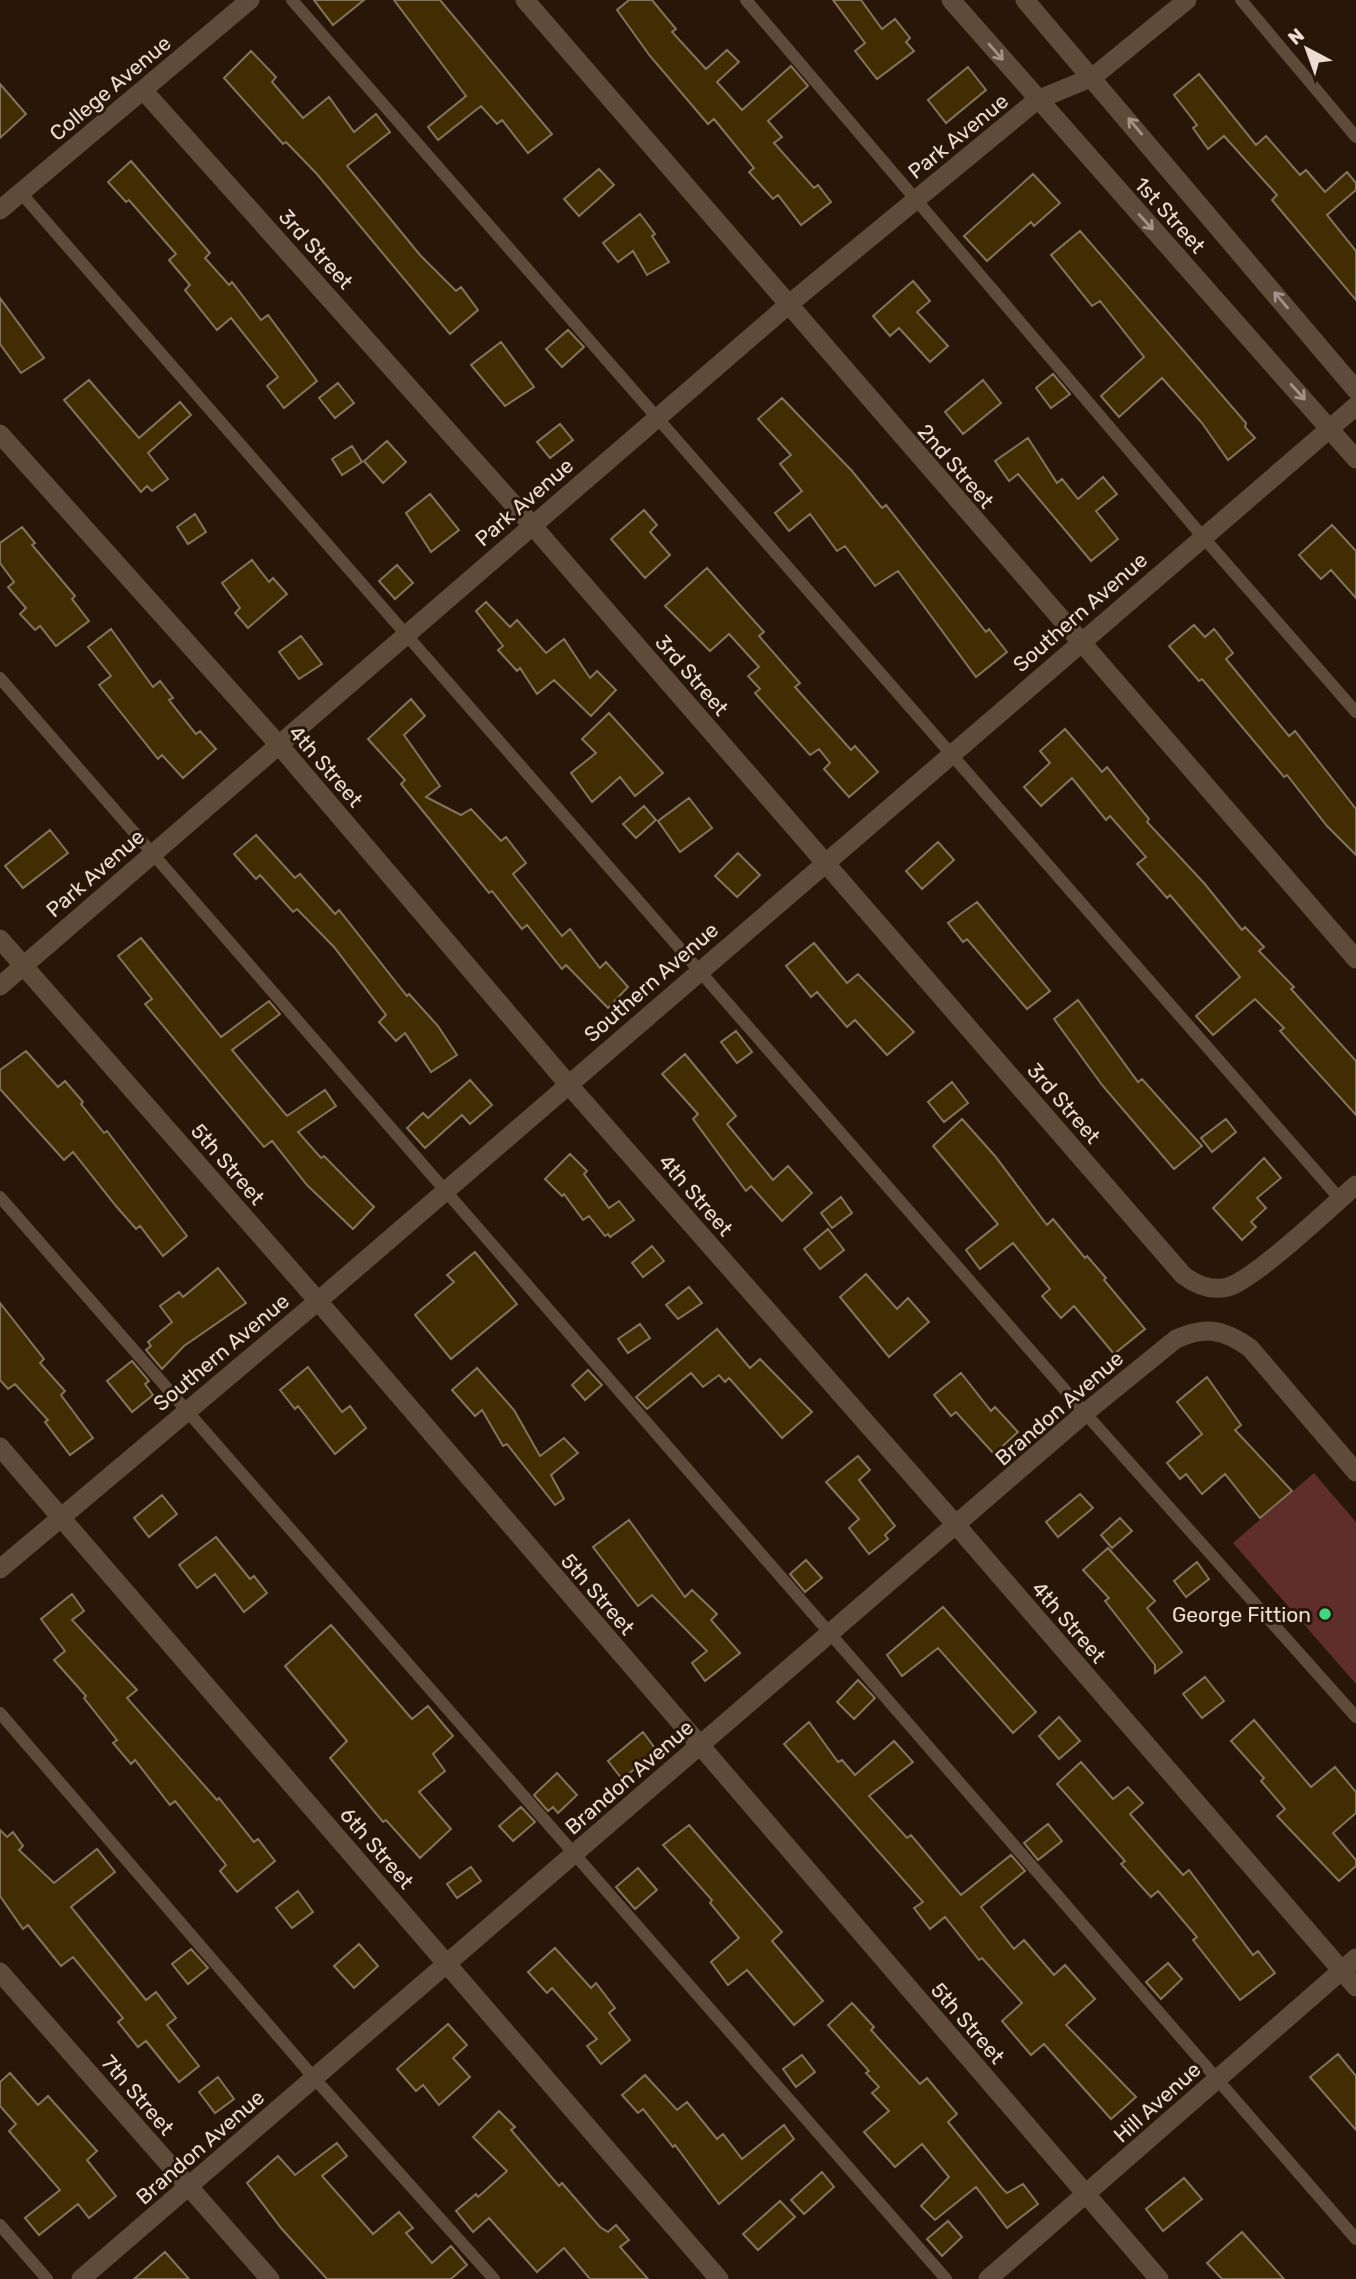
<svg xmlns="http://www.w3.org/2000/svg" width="1356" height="2279" font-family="Rubik,sans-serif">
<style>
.green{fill:#5f2e2b}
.building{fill:#422d02;stroke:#82745d;stroke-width:2}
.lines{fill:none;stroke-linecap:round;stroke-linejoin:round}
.service{stroke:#5f4b3a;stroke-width:12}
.minor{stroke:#5f4b3a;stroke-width:19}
.tertiary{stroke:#5f4b3a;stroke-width:19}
.secondary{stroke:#5f4b3a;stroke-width:19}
.oneway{stroke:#a49487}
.poi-dot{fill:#3dd77e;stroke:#281708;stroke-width:2.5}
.labels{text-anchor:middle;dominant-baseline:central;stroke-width:6;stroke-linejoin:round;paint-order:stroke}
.street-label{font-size:21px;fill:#eaddd4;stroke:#281708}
.poi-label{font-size:21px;fill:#eaddd4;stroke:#281708;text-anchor:end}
</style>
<rect width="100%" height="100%" fill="#281708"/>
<path class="green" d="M1314 1473 1356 1522V1684L1233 1543Z"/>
<path class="building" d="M314 0H364L333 25Z
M394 0H440L552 134 528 153 502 120 497 124 481 106 438 140 428 127 466 96Z
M629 0H652L676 29 672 32 706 69 727 50 739 62 717 82 742 110 791 66 808 86 768 121 782 137 774 143 814 188 818 185 831 202 801 225 778 195 773 199 749 172 754 168 714 119 708 124 650 56 617 10Z
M833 0H861L882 29 895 19 910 38 906 42 914 51 877 79 855 51 865 43Z
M251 51 276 77 272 82 303 118 329 97 354 132 376 114 390 132 347 166 420 255 456 291 461 287 478 310 450 334 316 173 286 142 283 144 224 78Z
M968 67 986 90 946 123 928 100Z
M1199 74 1256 145 1266 136 1300 175 1306 170 1325 192 1347 172 1356 183V190L1327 215 1356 251V300L1272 200 1277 195 1224 136 1208 149 1193 128 1197 125 1174 95Z
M0 84 26 114 0 138Z
M131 161 210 253 205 258 229 285 232 282 261 320 268 315 317 381 284 408 267 386 278 377 231 318 217 330 185 290 190 285 169 260 176 254 129 200 126 202 108 182Z
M599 169 614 185 579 216 564 199Z
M1033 174 1060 203 1034 226 1031 222 987 261 964 236Z
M640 214 655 234 652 236 669 262 647 275 633 251 618 262 603 243Z
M1080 231 1246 423 1245 427 1255 438 1228 460 1202 423 1162 378 1119 417 1101 396 1144 357 1100 301 1092 306 1051 255Z
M913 281 930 301 917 312 948 346 930 362 899 328 890 336 873 316Z
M0 298 44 358 21 373 0 344Z
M568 330 584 347 562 367 546 349Z
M501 342 534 387 505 406 471 365Z
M1053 374 1070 394 1051 408 1036 388Z
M89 380 139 438 180 402 191 415 148 453 168 479 152 491 147 486 141 492 64 400Z
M983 380 1001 403 963 434 945 412Z
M338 383 354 403 335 418 319 398Z
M782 398 852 471 882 508 886 505 986 632 989 629 1007 652 976 677 898 571 875 586 845 546 837 551 810 514 789 531 775 513 802 491 780 464 791 455 758 419Z
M560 424 573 440 550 458 537 442Z
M1028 438 1057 483 1062 479 1078 499 1103 477 1117 494 1096 511 1118 539 1091 561 1018 474 1009 481 995 461Z
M387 441 406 462 383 483 364 461Z
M352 446 362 462 342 475 332 459Z
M430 494 459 530 431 552 406 513Z
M644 510 657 525 650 532 670 555 645 578 611 539Z
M195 514 206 532 188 544 177 527Z
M1332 525 1356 551V598L1331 570 1321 579 1299 555Z
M22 527 35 543 32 545 75 596 72 599 89 621 56 646 40 626 35 630 20 614 26 608 8 587 14 582 0 563V543Z
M252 560 269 582 273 578 287 594 248 628 235 613 240 608 222 583Z
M397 565 413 583 395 599 379 581Z
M707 568 764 632 759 636 800 683 795 687 851 750 855 746 878 772 849 797 824 769 830 763 819 749 810 755 755 693 760 689 748 676 759 667 729 634 710 651 665 606Z
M486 602 510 627 517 620 546 653 564 639 590 678 597 671 616 690 591 716 554 680 537 694 520 668 517 671 498 650 503 646 476 611Z
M1194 625 1205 637 1214 629 1233 653 1226 659 1289 736 1295 731 1356 809V855L1327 826 1287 775 1284 777 1202 679 1199 681 1169 646Z
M111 629 153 687 160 681 173 698 169 700 196 734 200 731 216 749 183 778 162 755 158 759 99 685 111 676 88 647Z
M301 636 322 664 299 679 279 652Z
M411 699 425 716 404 735 440 786 426 797 461 815 471 809 501 841 506 837 526 863 513 874 562 936 570 929 600 968 606 962 628 987 608 1008 566 965 562 969 527 925 522 929 492 891 489 893 401 784 405 780 368 739Z
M609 713 663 773 635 796 620 777 592 802 571 773 596 753 582 739Z
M1065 729 1102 772 1107 767 1149 819 1147 822 1204 883 1242 930 1245 927 1264 947 1259 951 1294 987 1291 989 1356 1061V1115L1280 1031 1284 1028 1255 999 1213 1035 1196 1016 1240 977 1170 895 1167 898 1137 864 1146 857 1110 816 1106 820 1072 778 1041 806 1024 787 1050 763 1040 751Z
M689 798 712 828 680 852 658 821Z
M644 806 656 820 636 838 623 824Z
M50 830 68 853 23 888 5 866Z
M256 835 295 878 300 874 335 914 339 910 407 996 409 994 438 1026 457 1055 431 1072 405 1033 396 1041 379 1022 386 1015 334 947 297 909 293 912 260 875 256 879 234 854Z
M938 842 954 860 922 889 906 871Z
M738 853 760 875 737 897 715 876Z
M977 902 1050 991 1027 1009 967 939 963 942 948 923Z
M141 938 221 1037 269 1001 280 1014 232 1050 287 1116 325 1090 336 1106 298 1132 321 1158 324 1156 374 1207 353 1229 307 1185 272 1141 264 1147 145 1004 152 999 118 956Z
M814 943 847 983 858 974 914 1032 887 1055 855 1020 847 1027 817 992 811 997 786 966Z
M1078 1000 1138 1082 1142 1079 1202 1146 1174 1169 1102 1085 1054 1019Z
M736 1031 752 1052 737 1063 721 1042Z
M26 1051 58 1087 65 1081 83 1102 81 1104 104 1133 107 1131 187 1236 163 1256 140 1226 136 1229 116 1206 73 1152 64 1160 0 1089V1070Z
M685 1054 736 1116 727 1124 773 1180 788 1166 812 1193 782 1221 751 1186 746 1191 693 1119 698 1114 662 1074Z
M470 1080 492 1105 470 1124 462 1115 425 1148 407 1128 423 1113 428 1118Z
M952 1082 968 1103 944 1122 928 1102Z
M962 1119 995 1156 1047 1225 1053 1219 1085 1258 1087 1256 1106 1278 1104 1280 1145 1329 1114 1354 1074 1306 1061 1318 1042 1296 1050 1289 1013 1243 980 1269 966 1250 998 1224 933 1146Z
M1226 1119 1236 1132 1212 1152 1201 1138Z
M570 1154 587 1171 584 1174 609 1208 619 1201 634 1220 610 1237 608 1234 605 1236 589 1216 583 1220 564 1194 562 1196 545 1179Z
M1264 1158 1281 1178 1257 1198 1266 1208 1251 1222 1256 1227 1242 1240 1213 1208Z
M841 1197 852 1213 832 1228 821 1213Z
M828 1229 844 1250 820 1269 804 1249Z
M652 1246 664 1261 643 1277 632 1263Z
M475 1252 517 1304 451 1359 415 1315 454 1282 447 1275Z
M218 1268 246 1303 184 1346 162 1369 146 1350 151 1346 148 1342 172 1322 160 1306 179 1292 183 1297Z
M866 1274 897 1309 908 1298 929 1322 889 1357 840 1297Z
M689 1287 702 1303 678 1319 666 1305Z
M0 1303 44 1359 40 1363 65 1391 61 1395 93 1438 70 1455 45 1422 48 1420 15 1384 8 1389 0 1380Z
M640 1324 650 1338 628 1353 618 1339Z
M717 1329 750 1368 760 1359 812 1412 782 1438 729 1378 725 1382 719 1375 703 1387 691 1373 647 1409 636 1397Z
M132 1361 149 1381 145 1384 153 1395 132 1412 107 1381Z
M308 1367 342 1412 350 1406 366 1428 335 1454 298 1406 295 1409 280 1390Z
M477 1368 514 1410 540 1456 564 1438 578 1453 551 1475 564 1499 555 1505 507 1444 503 1446 482 1410 475 1416 452 1390Z
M588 1370 602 1385 585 1400 572 1385Z
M961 1373 991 1411 995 1407 1018 1432 994 1454 956 1412 951 1416 934 1395Z
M1207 1377 1241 1425 1235 1430 1292 1491 1260 1518 1225 1474 1202 1494 1186 1474 1180 1479 1167 1463 1202 1434 1177 1402Z
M858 1456 870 1470 859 1480 895 1526 885 1535 888 1539 869 1554 849 1528 859 1519 826 1482Z
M1080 1494 1093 1508 1058 1537 1046 1522Z
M162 1495 177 1514 149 1537 134 1518Z
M1120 1518 1132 1531 1112 1548 1101 1535Z
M629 1520 685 1597 692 1590 717 1614 711 1620 740 1653 705 1681 692 1663 707 1651 652 1595 638 1606 593 1547Z
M216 1537 250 1579 254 1576 267 1593 244 1612 215 1574 197 1588 179 1565Z
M1108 1548 1155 1601 1147 1608 1182 1652 1155 1673V1665L1105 1601 1109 1598 1083 1570Z
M806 1560 822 1578 805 1592 790 1574Z
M1197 1562 1209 1579 1186 1597 1174 1581Z
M72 1594 84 1611 72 1620 137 1690 127 1698 217 1800 219 1798 254 1842 258 1839 275 1861 237 1892 220 1871 226 1865 175 1801 170 1805 135 1760 131 1764 113 1743 117 1740 84 1698 86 1696 54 1660 65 1651 41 1619Z
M943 1607 1036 1712 1013 1733 938 1648 902 1676 887 1655Z
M331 1625 412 1719 428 1706 453 1736 433 1754 445 1771 419 1792 451 1829 420 1858 386 1820 383 1822 330 1758 347 1741 285 1666Z
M1205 1677 1224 1701 1202 1718 1183 1694Z
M858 1680 875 1698 854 1719 837 1702Z
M1059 1717 1080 1741 1059 1759 1039 1736Z
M1254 1720 1311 1787 1335 1767 1356 1792V1813L1333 1833 1356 1860V1866L1339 1881 1277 1816 1285 1809 1261 1781 1264 1778 1231 1741Z
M809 1722 838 1762 842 1760 855 1775 894 1741 913 1762 869 1796 907 1838 911 1835 961 1895 1011 1855 1025 1871 981 1907 1014 1949 1024 1940 1054 1975 1065 1965 1095 1999 1066 2025 1136 2097 1111 2119 1044 2044 1031 2055 1002 2021 1022 2003 982 1958 979 1960 945 1917 930 1929 914 1908 923 1902 784 1744Z
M643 1732 657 1751 622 1779 608 1761Z
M1081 1762 1113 1799 1128 1787 1143 1803 1130 1814 1183 1875 1189 1870 1253 1955 1258 1951 1275 1973 1240 2000 1193 1940 1197 1937 1158 1891 1151 1897 1121 1864 1125 1861 1057 1784Z
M557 1773 577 1795 558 1813 553 1807 548 1811 534 1795Z
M521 1807 535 1822 513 1841 499 1826Z
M1048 1824 1062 1841 1038 1860 1024 1843Z
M689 1825 782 1932 772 1941 823 2001 794 2025 747 1970 728 1985 711 1962 739 1938 710 1903 712 1900 663 1845Z
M0 1830 7 1837 13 1832 23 1846 19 1850 54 1883 97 1849 115 1872 71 1907 146 2000 156 1992 176 2018 167 2025 199 2066 179 2082 146 2041 138 2047 118 2022 123 2018 73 1957 61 1966 28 1925 23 1929 0 1896Z
M471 1867 481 1881 457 1898 447 1884Z
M638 1868 657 1890 635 1909 616 1887Z
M298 1891 313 1912 292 1928 276 1908Z
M359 1944 378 1966 354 1988 334 1966Z
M555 1948 591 1988 596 1983 615 2008 609 2013 630 2040 601 2064 587 2046 597 2039 552 1988 547 1993 528 1972Z
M191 1949 208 1968 188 1984 172 1964Z
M1168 1963 1182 1979 1161 1999 1146 1982Z
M852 2003 874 2027 871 2030 920 2084 927 2078 957 2114 948 2122 1001 2187 1007 2193 1023 2184 1038 2204 1007 2228 976 2187 935 2220 921 2206 949 2177 922 2144 895 2167 864 2132 889 2111 872 2093 879 2087 866 2073 869 2071 828 2025Z
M448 2024 467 2045 453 2058 470 2077 439 2105 423 2085 416 2091 397 2069Z
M1338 2054 1356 2076V2130L1310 2077Z
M802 2055 815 2072 796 2087 783 2069Z
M10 2073 38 2105 48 2096 97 2151 87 2160 116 2196 89 2218 78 2204 39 2235 25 2218 60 2190 9 2131 16 2124 0 2106V2082Z
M645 2075 677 2110 687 2102 717 2139 723 2134 742 2159 784 2125 794 2139 719 2204 675 2145 673 2147 643 2109 638 2113 622 2095Z
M218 2077 234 2099 215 2113 199 2092Z
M499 2111 515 2127 511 2130 559 2186 562 2183 600 2227 608 2232 616 2225 629 2240 620 2247 648 2279H590L564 2248 537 2272 489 2218 473 2232 456 2211 476 2194 478 2197 507 2171 473 2137Z
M337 2143 347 2156 322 2176 373 2234 399 2212 413 2228 406 2233 432 2263 451 2246 467 2265 451 2279H327L281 2228 247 2183 278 2156 295 2175Z
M822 2172 834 2187 804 2214 791 2200Z
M1184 2178 1202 2199 1163 2231 1146 2209Z
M780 2201 795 2217 758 2250 743 2234Z
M948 2221 962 2237 942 2256 927 2239Z
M1242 2232 1284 2279H1222L1207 2263Z
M165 2252 189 2279H134Z"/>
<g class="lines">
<path class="service" d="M292 0 1340 1199
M746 0 1203 537 1356 712
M1241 0 1356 137
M21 193 1085 1413 1356 1717
M0 678 1356 2239
M0 1197 946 2279
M0 1713 315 2079 494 2279
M0 2225 47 2279"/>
<path class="minor" d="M525 0 1356 959
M143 90 532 525 1183 1275C1196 1285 1212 1291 1228 1287 1255 1279 1331 1207 1356 1185
M0 210 250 0
M0 434 279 745 568 1084 957 1526 1356 1987
M0 939 318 1301 1159 2279
M0 1447 719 2279
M0 1569 318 1301 1356 406
M0 1972 270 2279
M81 2279 1085 1413 1176 1339C1206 1326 1223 1329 1250 1348L1356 1472
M988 2279 1356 1958"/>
<path class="tertiary" d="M0 986 788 305 1037 100 1093 77 1187 0"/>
<path class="secondary" d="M951 0 1356 459
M1025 0 1356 390"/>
</g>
<defs><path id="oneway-shaft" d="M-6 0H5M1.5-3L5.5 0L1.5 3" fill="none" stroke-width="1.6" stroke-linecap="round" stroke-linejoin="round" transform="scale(1.75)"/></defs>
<g class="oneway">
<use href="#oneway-shaft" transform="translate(996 52) rotate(49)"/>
<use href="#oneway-shaft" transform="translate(1135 126) rotate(-130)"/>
<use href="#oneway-shaft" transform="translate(1146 222) rotate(48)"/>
<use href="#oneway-shaft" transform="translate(1281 300) rotate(-130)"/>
<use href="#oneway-shaft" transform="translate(1298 392) rotate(48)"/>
</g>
<circle class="poi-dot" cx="1325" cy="1614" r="7"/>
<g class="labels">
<g class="street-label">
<text transform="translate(110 88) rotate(-40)">College Avenue</text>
<text transform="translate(958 136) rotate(-39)">Park Avenue</text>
<text transform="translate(1170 215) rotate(48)">1st Street</text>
<text transform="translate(316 249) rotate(48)">3rd Street</text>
<text transform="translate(956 466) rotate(49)">2nd Street</text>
<text transform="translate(524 502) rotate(-41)">Park Avenue</text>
<text transform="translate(1080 612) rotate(-41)">Southern Avenue</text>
<text transform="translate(692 675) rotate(49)">3rd Street</text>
<text transform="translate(326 766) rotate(49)">4th Street</text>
<text transform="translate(95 873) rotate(-41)">Park Avenue</text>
<text transform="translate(651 982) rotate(-41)">Southern Avenue</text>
<text transform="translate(1064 1103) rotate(49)">3rd Street</text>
<text transform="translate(228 1164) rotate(49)">5th Street</text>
<text transform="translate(696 1195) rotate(49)">4th Street</text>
<text transform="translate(221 1352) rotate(-40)">Southern Avenue</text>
<text transform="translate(1059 1408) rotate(-41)">Brandon Avenue</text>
<text transform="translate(598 1594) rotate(49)">5th Street</text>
<text transform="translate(1069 1622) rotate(49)">4th Street</text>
<text transform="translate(629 1777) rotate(-41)">Brandon Avenue</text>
<text transform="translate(377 1848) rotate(49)">6th Street</text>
<text transform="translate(968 2023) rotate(49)">5th Street</text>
<text transform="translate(138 2095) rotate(49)">7th Street</text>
<text transform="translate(1157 2102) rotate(-42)">Hill Avenue</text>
<text transform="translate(200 2147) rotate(-41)">Brandon Avenue</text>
</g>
<g class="poi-label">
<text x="1311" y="1614">George Fittion</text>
</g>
</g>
<g transform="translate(1307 49) rotate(319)" stroke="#281708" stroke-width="5" paint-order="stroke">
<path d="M0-5L12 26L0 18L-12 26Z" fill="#eaddd4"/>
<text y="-10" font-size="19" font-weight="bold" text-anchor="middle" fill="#eaddd4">N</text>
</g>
</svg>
